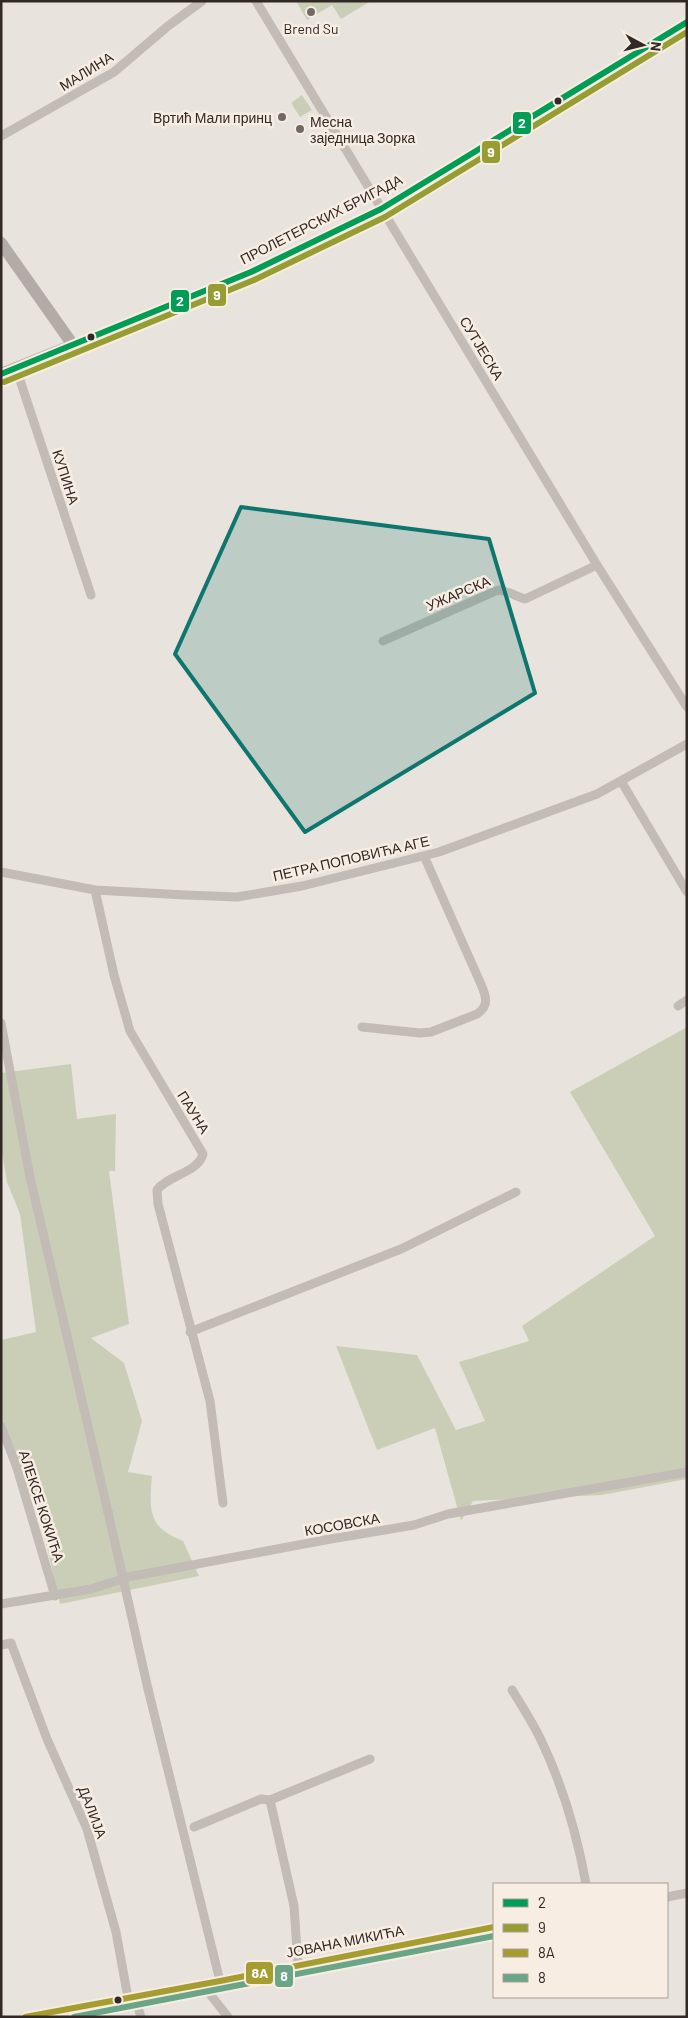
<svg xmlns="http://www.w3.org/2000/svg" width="688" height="2018" font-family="Barlow,sans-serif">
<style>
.green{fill:#cbceb7}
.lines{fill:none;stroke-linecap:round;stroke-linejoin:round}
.street{stroke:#c3bbb6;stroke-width:9}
.secondary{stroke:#b3aba7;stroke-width:12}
.street-bridge{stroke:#c3bbb6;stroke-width:9}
.bus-1-casing{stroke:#f8ede3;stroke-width:10}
.bus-2-casing{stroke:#f8ede3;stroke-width:10}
.bus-3-casing{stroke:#f8ede3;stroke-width:10}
.bus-4-casing{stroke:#f8ede3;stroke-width:10}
.bus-1{stroke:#009d57;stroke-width:6}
.bus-2{stroke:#979d32;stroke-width:6}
.bus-3{stroke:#a69d30;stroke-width:6}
.bus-4{stroke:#6aa588;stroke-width:6}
.marked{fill:#0f766e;fill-opacity:0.2;stroke:#0f766e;stroke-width:4;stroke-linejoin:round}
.poi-dot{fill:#726965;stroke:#f8ede3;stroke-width:2}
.bus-dot{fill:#322825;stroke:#f8ede3;stroke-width:2}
.labels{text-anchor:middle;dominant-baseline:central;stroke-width:5;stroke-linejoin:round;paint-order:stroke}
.poi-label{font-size:14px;fill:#322825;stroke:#f8ede3}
.street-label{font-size:14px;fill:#322825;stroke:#f8ede3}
.line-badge{stroke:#f8ede3;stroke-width:2}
.badge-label{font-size:14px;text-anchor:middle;font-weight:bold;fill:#fff}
</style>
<rect width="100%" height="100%" fill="#e9e3dd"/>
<path class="green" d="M296 1H371L341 19 332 5 307 20Z
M302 95 312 110 300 117 291 103Z
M687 1027V1479L602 1495 473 1501 461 1521 435 1428 377 1450 336 1346 417 1355 456 1430 485 1421 459 1362 529 1341 522 1326 655 1236 570 1092Z
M71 1064 77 1119 116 1114 115 1171H109L129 1324 91 1338 124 1363 142 1421 128 1472 152 1476C149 1511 148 1527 183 1541L199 1576 60 1604 43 1529 1 1418V1340L36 1332 20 1214 7 1182 1 1146V1073Z"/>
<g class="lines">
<path class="street" d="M256 1 597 565 687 707
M1 136 114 72 168 26 202 1
M73 345 251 272 381 209 687 22
M16 368 91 595
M383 641 498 590C509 591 515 596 525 599L597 565
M621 781 687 892
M1 872 95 890 185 895 237 897 302 886 439 852 597 794 687 744
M95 890 114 975 130 1031 203 1154C198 1173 168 1175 157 1190L158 1204 210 1401 223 1503
M678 1006 687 1000
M1 1023 30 1177 108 1512
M362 1027 420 1033 431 1032 477 1014C491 1005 485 994 480 982L424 856
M190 1332 401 1249 516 1192
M1 1426 17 1468 55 1596
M1 1604 91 1589 128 1577 325 1540 414 1525 448 1514 687 1472
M1 1645 11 1643 47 1739 87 1829 116 1932 128 1998
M148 1689 220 1981
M512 1690C522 1706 533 1723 541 1740 563 1786 577 1834 586 1884
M270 1800 294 1906 298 1965
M194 1827 261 1799 270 1800 370 1759
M667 1897 687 1893
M202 1984 228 2017
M135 1997 141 2017
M24 2017 220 1981 494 1927"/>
<path class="secondary" d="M1 243 73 345 1 374"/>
<path class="street-bridge" d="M108 1512 148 1689"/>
<defs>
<path id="bus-1" d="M1 374 251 272 381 209 687 22"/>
<path id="bus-2" d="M4 382 254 280 385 217 687 32"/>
<path id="bus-3" d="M25 2017 220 1981 494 1927"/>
<path id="bus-4" d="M74 2017 494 1936"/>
</defs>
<use href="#bus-1" class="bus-1-casing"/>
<use href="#bus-2" class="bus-2-casing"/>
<use href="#bus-3" class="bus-3-casing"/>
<use href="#bus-4" class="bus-4-casing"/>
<use href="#bus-1" class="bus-1"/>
<use href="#bus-2" class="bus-2"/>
<use href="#bus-3" class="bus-3"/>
<use href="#bus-4" class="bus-4"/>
</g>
<path class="marked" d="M241 507 489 539 535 693 305 832 175 654Z"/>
<g class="poi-dot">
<circle cx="311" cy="12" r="5"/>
<circle cx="282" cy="117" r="5"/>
<circle cx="300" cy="129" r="5"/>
</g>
<g class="bus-dot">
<circle cx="558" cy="101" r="4.5"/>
<circle cx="91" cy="337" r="4.5"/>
<circle cx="118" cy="2000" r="4.5"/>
</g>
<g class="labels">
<g class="poi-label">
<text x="311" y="28">Brend Su</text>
<text x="272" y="117" text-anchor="end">Вртић Мали принц</text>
<text x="310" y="121" text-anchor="start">Месна<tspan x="310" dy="16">заједница Зорка</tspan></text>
</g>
<g class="street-label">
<text transform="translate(86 71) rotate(-32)">МАЛИНА</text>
<text transform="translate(321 219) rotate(-27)">ПРОЛЕТЕРСКИХ БРИГАДА</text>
<text transform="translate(482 348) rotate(59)">СУТЈЕСКА</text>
<text transform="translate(66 477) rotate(72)">КУПИНА</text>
<text transform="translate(458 593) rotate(-23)">УЖАРСКА</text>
<text transform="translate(351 858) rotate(-13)">ПЕТРА ПОПОВИЋА АГЕ</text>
<text transform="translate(194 1112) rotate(58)">ПАУНА</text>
<text transform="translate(42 1506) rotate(72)">АЛЕКСЕ КОКИЋА</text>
<text transform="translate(342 1524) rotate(-10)">КОСОВСКА</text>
<text transform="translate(93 1812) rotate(69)">ДАЛИЈА</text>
<text transform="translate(345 1941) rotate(-11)">ЈОВАНА МИКИЋА</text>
</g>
</g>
<g class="line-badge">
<rect x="512" y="111" width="20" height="24" rx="5" fill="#009d57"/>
<rect x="481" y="140" width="20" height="24" rx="5" fill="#979d32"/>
<rect x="207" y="283" width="20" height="24" rx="5" fill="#979d32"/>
<rect x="170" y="289" width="20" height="24" rx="5" fill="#009d57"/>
<rect x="245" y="1961" width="29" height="24" rx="5" fill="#a69d30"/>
<rect x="274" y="1964" width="20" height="24" rx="5" fill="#6aa588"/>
</g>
<g class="badge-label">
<text x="522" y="128">2</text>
<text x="491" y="157">9</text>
<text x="217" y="300">9</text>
<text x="180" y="306">2</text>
<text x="260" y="1978">8A</text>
<text x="284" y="1981">8</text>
</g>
<rect width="688" height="2018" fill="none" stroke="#322825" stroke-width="5"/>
<rect x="493" y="1883" width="175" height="115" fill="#f8ede3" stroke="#a99e97"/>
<rect x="503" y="1899" width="25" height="8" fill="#009d57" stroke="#a99e97"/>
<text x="538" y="1908" font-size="15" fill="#322825">2</text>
<rect x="503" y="1924" width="25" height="8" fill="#979d32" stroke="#a99e97"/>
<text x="538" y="1933" font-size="15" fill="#322825">9</text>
<rect x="503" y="1949" width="25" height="8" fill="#a69d30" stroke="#a99e97"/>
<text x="538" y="1958" font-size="15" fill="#322825">8A</text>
<rect x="503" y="1974" width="25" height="8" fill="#6aa588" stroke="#a99e97"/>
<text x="538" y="1983" font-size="15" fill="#322825">8</text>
<g transform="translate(643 45) rotate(97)" stroke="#f8ede3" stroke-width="4" paint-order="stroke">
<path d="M0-4L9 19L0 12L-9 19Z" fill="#322825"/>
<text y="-8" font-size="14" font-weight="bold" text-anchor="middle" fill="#322825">N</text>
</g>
</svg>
